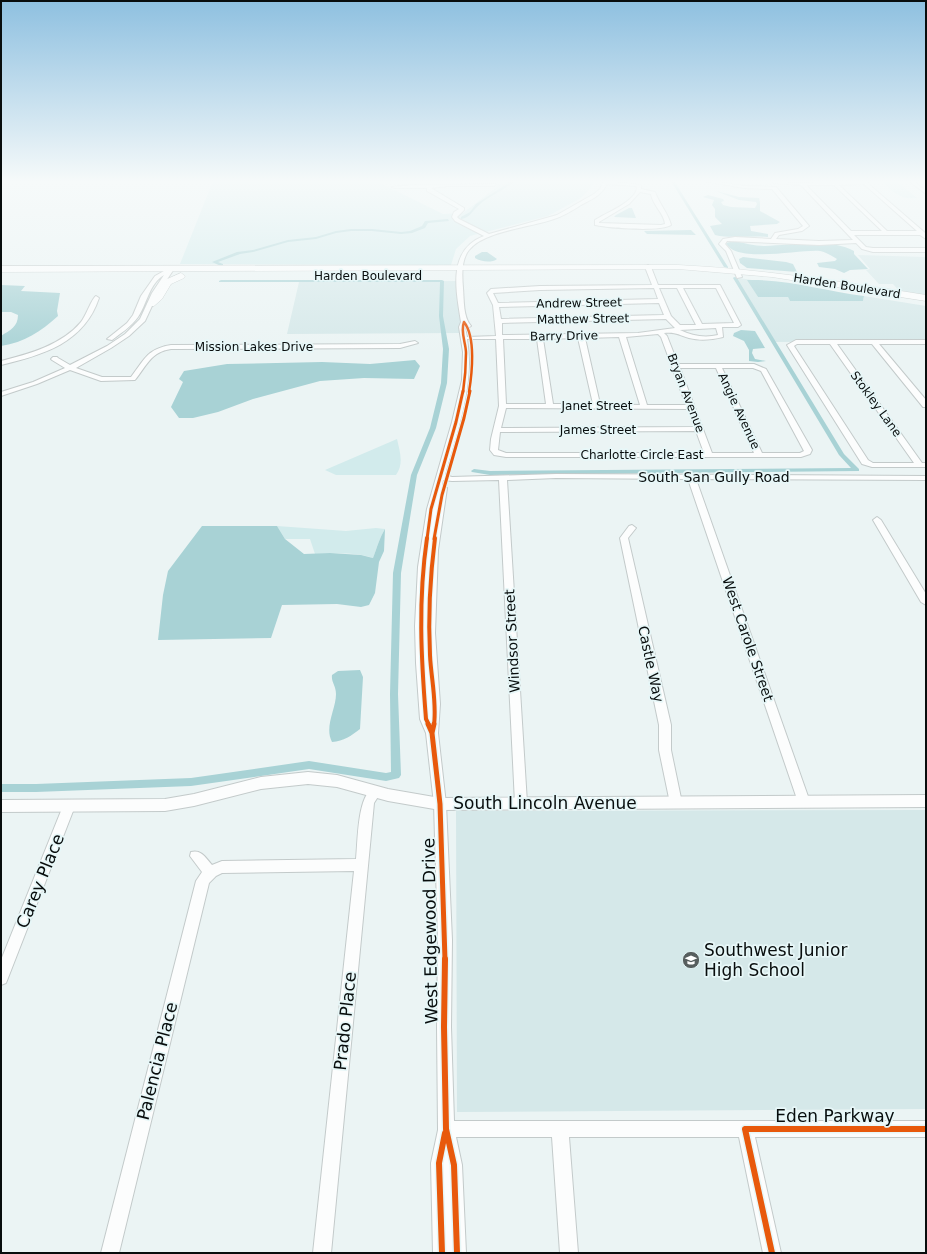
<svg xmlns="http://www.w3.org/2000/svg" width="927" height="1254" font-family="'DejaVu Sans',sans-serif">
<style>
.built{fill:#d5e8e9}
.green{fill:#d2ebec}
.water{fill:#a8d2d5}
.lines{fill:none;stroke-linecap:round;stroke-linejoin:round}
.canal{fill:#a8d2d5;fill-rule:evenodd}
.minor-casing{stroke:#c3caca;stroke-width:2}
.tertiary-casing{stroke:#c3caca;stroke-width:2}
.primary-casing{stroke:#c3caca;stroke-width:1}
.minor{fill:#fcfdfd;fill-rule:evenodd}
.tertiary{fill:#fcfdfd;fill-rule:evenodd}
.primary{fill:#fcfdfd;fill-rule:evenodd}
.cycleway-far4-casing{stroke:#e7f7f8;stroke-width:4}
.cycleway-far3-casing{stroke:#e7f7f8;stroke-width:5}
.cycleway-far2-casing{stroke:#e7f7f8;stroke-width:6}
.cycleway-far1-casing{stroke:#e7f7f8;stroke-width:8}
.cycleway-casing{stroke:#e7f7f8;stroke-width:9}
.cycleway-far4{stroke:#e8590c;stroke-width:2.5}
.cycleway-far3{stroke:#e8590c;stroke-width:3}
.cycleway-far2{stroke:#e8590c;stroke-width:4}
.cycleway-far1{stroke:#e8590c;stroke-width:5}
.cycleway{stroke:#e8590c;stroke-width:6}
.labels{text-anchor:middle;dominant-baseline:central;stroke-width:3.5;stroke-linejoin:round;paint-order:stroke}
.far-street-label{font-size:12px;fill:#080d0d;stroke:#e7f7f8}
.street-label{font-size:14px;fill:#080d0d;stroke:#e7f7f8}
.near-street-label{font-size:17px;fill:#080d0d;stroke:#e7f7f8}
.near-poi-label{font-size:17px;fill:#080d0d;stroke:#e7f7f8;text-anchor:start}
</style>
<rect width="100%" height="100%" fill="#ebf4f4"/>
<path class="built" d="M858 255 926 257V295L900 292 893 284H879L866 270 870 269Z
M733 277 752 280H748L758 297H788L790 301H863L864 296 926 306V341L773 342Z
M458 281 461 322 459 327 460 333 287 334 299 282Z
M926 810V1109L457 1112 456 811Z"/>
<path class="green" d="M213 181H376L443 214 463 213 493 190 502 181H593V185L581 198 548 216 470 236 456 249 451 265 180 264Z
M881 181H896L917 198C900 200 893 192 881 181Z
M397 439C400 452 404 464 396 475H336L325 470Z
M277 526 346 531 376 528 385 529C379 539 377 548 373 558 357 552 331 553 315 554L310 539H285Z"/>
<path class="water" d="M716 191 739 197 759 198 760 202V211L780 222 777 224 750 226 751 231 768 234V237C750 235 732 239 715 235L710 226 722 224 715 217V209L712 205 714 200 703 197 708 195 723 199 724 201 721 202 723 205 731 207 755 208 757 204 756 202 739 200Z
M629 208H632L636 218 614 217 616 215Z
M691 230 696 235 647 234 644 231Z
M734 241C744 243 755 246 765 246 790 245 832 238 854 251V254L868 269 850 270 844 273 835 269 819 267 817 263 835 261 837 259C832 256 826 252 820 251 801 249 735 264 726 243Z
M482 252H487L497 259C492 263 481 262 475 258V256Z
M743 257 786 262 793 264 797 272 747 268 740 263 739 259Z
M747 280C787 279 825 291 864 296L863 301H790L788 297H758Z
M1 285 25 286 21 291 60 293 57 311 58 316C40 332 25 342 1 346V336C10 330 18 327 18 315L11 312H1Z
M741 330 755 331 765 348 753 349 752 353 755 359 766 361 758 362 749 361V350L744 341 733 336 734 333Z
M415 360 420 366 414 379 364 378 320 381 253 399 218 412 193 418H179L171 407 183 382 179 379 184 371 227 364 322 362 370 364Z
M202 526H277L285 539 304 554 330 553 361 555 373 558C377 548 379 539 385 529L384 551 379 562 375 593 369 605 361 607 337 604 282 605 271 638 158 640 163 595 168 571Z
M360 670 363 677 360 729C351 736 344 741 332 742 324 727 336 709 336 694 336 686 331 682 332 675L338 671Z"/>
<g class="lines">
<path class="canal" d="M510 181 514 182C503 191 488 196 478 206 472 211 470 218 461 219V217L470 212 476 204 510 182Z
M671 181H674L728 267V268L724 267Z
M448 219 449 221 428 223 425 228 412 233 401 234 372 231H351L336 233 316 239 288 242 253 252 240 254 218 262 223 264V266H221L212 262 237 252 253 250 288 240 316 237 336 231 351 229H372L401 232 410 231 422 226 425 221Z
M735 277 737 278 844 454 859 469V471L490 475 472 472 471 471 474 469 490 471 851 468 839 455 733 278Z
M221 280H442L444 281 443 316 449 349 447 383 436 428 417 475 401 573 398 694 401 775 399 778 386 781 309 769 191 786 36 792H1V784H36L191 778 309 761 386 773 391 772 390 694 393 573 411 475 430 428 441 383 443 349 439 316 440 282H219V281Z"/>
<defs>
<path id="minor" d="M604 181 641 185V189L655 192C659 203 669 215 671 225 660 232 609 228 595 225V220C606 213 637 201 637 187L635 186 607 184C601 196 592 199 581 205 573 210 564 216 554 219 532 227 484 231 469 250 461 260 462 276 463 288 464 300 463 317 471 326L468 328 465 327 467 337 496 336 493 305 487 293 491 289 540 286 652 285 645 267 648 265 651 267 658 285H720L741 325 738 327H722L723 337C711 340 701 341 689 338 678 335 677 332 664 333L667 336 678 364H754L766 369 812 450 810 454 801 457H506L494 455 490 450 491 439 499 406 496 339H467C475 385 457 432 445 475L452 477 556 474 926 476V480L696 479 810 802 808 806 804 807 800 806 798 802 688 479 556 478 507 480 527 803 525 807 521 808 517 807 515 803 499 480 452 481 443 480 442 486 447 488 438 550 435 633 440 704 438 733 446 804 452 940 451 1027 454 1121H926V1137H755L781 1253H763L739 1137H569L578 1253H560L552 1137H456L462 1165 466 1253H433L431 1163 438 1130 437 1027 438 940 434 804 426 733 420 719 416 663 415 626 418 567 427 509 452 422 462 380 463 352 459 327 461 322C456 290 447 250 484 236L455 221 452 217 454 212 459 209 427 191V188H394L392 187 412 185 496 184 494 186H447L431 188 464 208V210L457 217 459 219 489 234 557 215 594 194 600 189ZM640 192 651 194C653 206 664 213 665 224L661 225 599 223V222L629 204ZM654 288 658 299 498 303 493 293 540 290ZM659 288H677L696 325H680L671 316ZM683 288H716L734 323 702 324ZM659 303 664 315 501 319 499 307ZM666 319 675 328 638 333 502 335V323ZM716 328 718 335C705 338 692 336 680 330ZM658 334 661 337 686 405H647L626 337ZM619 337 640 405 600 404 585 338ZM578 338 593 404H553L543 339ZM503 339H537L546 404H506ZM680 368H716L754 453H712ZM722 368H753L761 371 804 451 800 453H762ZM506 408 688 409 695 427 501 428ZM696 431 704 453H506L498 450 500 432Z
M704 181H712L744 186 776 187 809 226 802 231 779 235 776 239 819 241 853 240 801 185 774 183 772 181 792 183 865 181 924 232 926 234V239L920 235H854L866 247 873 248H926V252H873L862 249 856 243 819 245 727 241 725 244 731 251 742 277 737 278 726 251 719 244 723 239 735 237 771 239 775 233 798 229 803 226 772 189 744 188ZM864 184 917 231H887L839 185ZM806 185H834L882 231H851Z
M909 181H913L926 191V194Z
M171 267 174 269 158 293 145 321 129 336 111 348 76 368 102 377H131C145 359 147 349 171 345L400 344 415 341 418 343 400 348 171 349C151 352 147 365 135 380L101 381 70 370 37 384 1 396V392L33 382 65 368 52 360 51 359 53 357H57L58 358 70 365 107 346 125 334 140 319 152 293 164 275C149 284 147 304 138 317 131 327 121 333 112 340L107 339 127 323 133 315 141 296 155 276Z
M96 296 99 298C84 343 43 355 1 365V361C29 354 62 345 81 322 86 316 92 298 96 296Z
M796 340H926V344H879L926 400V407H923L872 344H837L922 463H926V467H872L862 464 787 345ZM797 344H830L914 463H873L868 460 794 346Z
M877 517 881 520 926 594V605L921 602 873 520Z
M632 525 636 528 628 538 671 725V750L682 803 680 807 676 808 672 807 670 803 659 750V725L620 538 629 526Z
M375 787 379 789 381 792 374 803 331 1253H313L354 871 222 873 216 876 209 883 119 1253H101L196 881 202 872 190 856 191 852C201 849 206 858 212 865L222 861 356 859C358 842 357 793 375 787Z
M69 801 73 802 75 806 8 978 6 983 1 985V960L63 806 65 802Z"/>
<path id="tertiary" d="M308 772 337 775 388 789 440 798 926 795V807L440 810 388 801 337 787 308 784 261 789 194 806 165 811 1 812V800L165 799 194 794 261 777Z"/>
<path id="primary" d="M678 265C761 269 844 282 926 295V301L772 277 678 269 1 272V266Z
M181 273 185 276 184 278 171 284 162 299 154 306H148L147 304 156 295 165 280Z"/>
</defs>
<use href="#minor" class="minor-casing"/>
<use href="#tertiary" class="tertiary-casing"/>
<use href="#primary" class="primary-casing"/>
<use href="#minor" class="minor"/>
<use href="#tertiary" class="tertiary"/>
<use href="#primary" class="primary"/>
<defs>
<path id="cycleway-far4" d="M463 392C465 379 466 366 466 353 466 343 460 332 464 322 476 337 472 374 469 392"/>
<path id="cycleway-far3" d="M427 539 431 509 456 422 463 391
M434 539 442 495 464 418 470 391"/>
<path id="cycleway-far2" d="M427 538C418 600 421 657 426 719L429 725
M434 725C437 702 431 678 430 655 428 616 430 577 435 538"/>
<path id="cycleway-far1" d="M428 724 432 733
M432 733 440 804 445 960
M432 733 434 724"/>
<path id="cycleway" d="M445 959 444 1027 446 1129 454 1165 457 1253
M442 1253 439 1163 445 1133
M772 1253 745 1129H926"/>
</defs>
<use href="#cycleway-far4" class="cycleway-far4-casing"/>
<use href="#cycleway-far3" class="cycleway-far3-casing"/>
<use href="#cycleway-far2" class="cycleway-far2-casing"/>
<use href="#cycleway-far1" class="cycleway-far1-casing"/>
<use href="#cycleway" class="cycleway-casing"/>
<use href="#cycleway-far4" class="cycleway-far4"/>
<use href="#cycleway-far3" class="cycleway-far3"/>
<use href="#cycleway-far2" class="cycleway-far2"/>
<use href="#cycleway-far1" class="cycleway-far1"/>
<use href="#cycleway" class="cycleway"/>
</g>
<linearGradient id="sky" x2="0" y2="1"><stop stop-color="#8ec0e0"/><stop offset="0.51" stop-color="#f6fafa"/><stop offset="1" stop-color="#f6fafa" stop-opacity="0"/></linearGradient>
<rect width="927" height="356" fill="url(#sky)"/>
<defs>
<symbol id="school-disc" viewBox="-11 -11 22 22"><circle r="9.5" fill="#575e5e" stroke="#e7f7f8"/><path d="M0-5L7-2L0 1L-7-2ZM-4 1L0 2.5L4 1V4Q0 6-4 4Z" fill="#fff"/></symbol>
</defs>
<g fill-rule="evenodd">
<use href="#school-disc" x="681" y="950" width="20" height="20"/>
</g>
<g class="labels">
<g class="far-street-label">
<text x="368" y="276">Harden Boulevard</text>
<text transform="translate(847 286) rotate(9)">Harden Boulevard</text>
<text transform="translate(579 303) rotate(-1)">Andrew Street</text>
<text transform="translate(583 319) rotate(-1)">Matthew Street</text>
<text transform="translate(564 336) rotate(-1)">Barry Drive</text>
<text x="254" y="347">Mission Lakes Drive</text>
<text transform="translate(686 393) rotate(69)">Bryan Avenue</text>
<text transform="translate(876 404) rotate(54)">Stokley Lane</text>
<text x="597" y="406">Janet Street</text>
<text transform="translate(739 411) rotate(65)">Angie Avenue</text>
<text x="598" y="430">James Street</text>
<text x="642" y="455">Charlotte Circle East</text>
</g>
<g class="street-label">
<text x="714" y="477">South San Gully Road</text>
<text transform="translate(748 639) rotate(71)">West Carole Street</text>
<text transform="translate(512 641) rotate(-93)">Windsor Street</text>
<text transform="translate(651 664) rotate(78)">Castle Way</text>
</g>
<g class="near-street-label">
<text x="545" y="803">South Lincoln Avenue</text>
<text transform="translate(40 881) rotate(-68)">Carey Place</text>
<text transform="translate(430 931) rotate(-91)">West Edgewood Drive</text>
<text transform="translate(345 1021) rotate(-84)">Prado Place</text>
<text transform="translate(157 1061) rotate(-76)">Palencia Place</text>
<text x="835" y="1116">Eden Parkway</text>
</g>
<g class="near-poi-label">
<text x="704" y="950">Southwest Junior<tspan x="704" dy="20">High School</tspan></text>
</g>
</g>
<rect width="927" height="1254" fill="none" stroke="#080d0d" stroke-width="4"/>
</svg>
